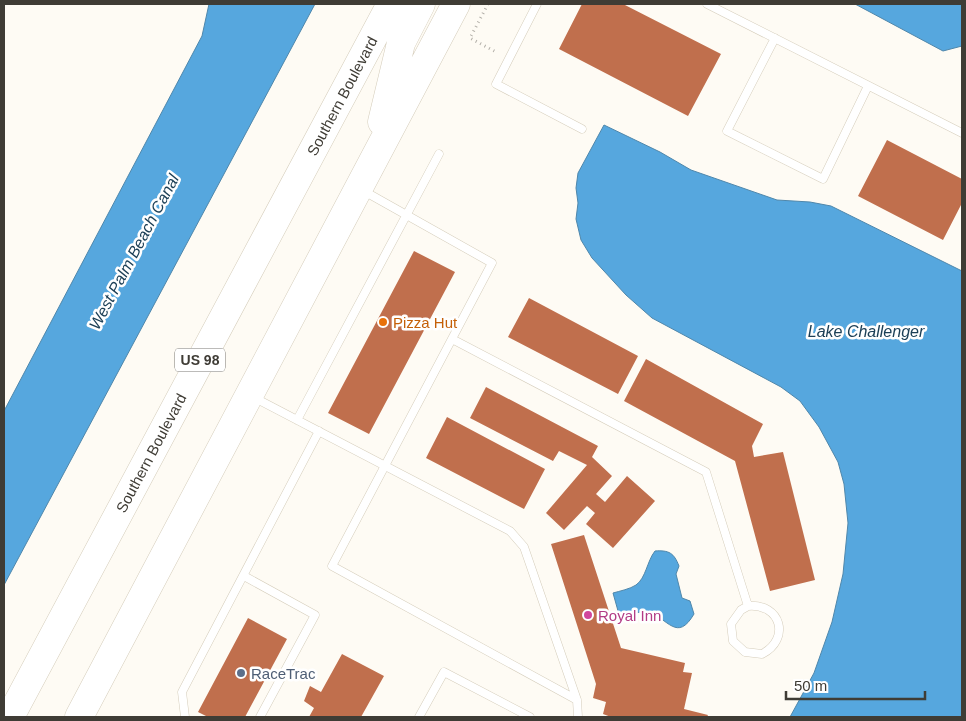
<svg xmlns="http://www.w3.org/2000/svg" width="966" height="721" font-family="Arial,sans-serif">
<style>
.water{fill:#56a7de;stroke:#4f87ab}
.building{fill:#c06f4d}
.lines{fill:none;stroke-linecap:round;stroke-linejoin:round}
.lane-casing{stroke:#d5cdbb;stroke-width:9}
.highway-casing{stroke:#d5cdbb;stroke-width:29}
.path{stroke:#b1aea7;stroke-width:3;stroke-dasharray:1 4;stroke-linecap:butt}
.lane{stroke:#fff;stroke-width:8}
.highway{stroke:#fff;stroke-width:28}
.food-dot{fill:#e8710a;stroke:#fff;stroke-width:2}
.hotel-dot{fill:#d1479c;stroke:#fff;stroke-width:2}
.service-dot{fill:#5c6f8a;stroke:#fff;stroke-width:2}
.labels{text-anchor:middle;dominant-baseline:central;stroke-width:5;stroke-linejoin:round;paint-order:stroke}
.shield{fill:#fff;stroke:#797672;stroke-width:1}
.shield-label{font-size:14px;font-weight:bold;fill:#3f3c35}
.street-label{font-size:15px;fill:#3f3c35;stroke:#fff}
.food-label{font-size:15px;fill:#c56008;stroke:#fff;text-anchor:start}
.hotel-label{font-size:15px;fill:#b23c85;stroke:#fff;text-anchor:start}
.service-label{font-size:15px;fill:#4e5e75;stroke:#fff;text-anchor:start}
.water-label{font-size:16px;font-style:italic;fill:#1d4057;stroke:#fff}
</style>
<rect width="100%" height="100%" fill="#fefbf4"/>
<path class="water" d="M209 4H315L4 585V411L202 36Z
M855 4H962V46L943 51Z
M604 125 660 152 691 170 777 200 810 202 831 206 962 271V717H790L814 673 832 622 843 574 848 523 844 484 838 462 819 427 800 401 781 387 652 318 626 295 592 258 581 240 576 219 578 203 576 188 578 173Z
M655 551C669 550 674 553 679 566L676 574 682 598 690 601 694 614C677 643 668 618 648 612 640 610 628 616 620 618L613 593C620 591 630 589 636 585 646 578 647 561 655 551Z"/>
<path class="building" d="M582 4H623L721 54 688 116 559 49Z
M887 140 962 179V203L943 240 858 196Z
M414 251 455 272 369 434 328 413Z
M529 298 638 356 618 394 508 337Z
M646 359 763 424 752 446 754 457 783 452 815 580 770 591 735 461 624 401Z
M486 387 598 446 592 457 612 476 596 494 605 502 627 476 655 501 613 548 586 524 595 513 587 506 564 530 546 513 587 465 559 451 553 461 470 418Z
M447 417 545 469 524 509 426 458Z
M584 535 621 648 685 663 683 672 692 673 684 709 708 715 707 717H611L603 714 606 702 593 698 596 684 551 544Z
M248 618 287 639 245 717H208L198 712Z
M342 654 384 676 361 717H309L314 708 304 701 310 686 321 692Z"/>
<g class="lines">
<defs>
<path id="lane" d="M537 4 496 84 582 129
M707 4 962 133
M775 38 727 131 823 179 868 86
M362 190 492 263 332 566 577 700
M452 339 706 472 748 606C781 603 791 639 762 654L745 652 733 641 731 624 741 610 748 606
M253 397 510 531 524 547 577 700 578 717
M297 420 439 154
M244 576 315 615 260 717
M185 717 182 692 319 431
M419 717 444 672 530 717"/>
<path id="highway" d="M382 122 401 43 421 4
M10 717 391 4
M79 717 456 4"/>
</defs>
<use href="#lane" class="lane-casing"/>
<use href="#highway" class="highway-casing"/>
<path class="path" d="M488 4 470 38 496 52"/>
<use href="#lane" class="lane"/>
<use href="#highway" class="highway"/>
</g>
<circle class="food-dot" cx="383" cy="322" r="5"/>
<circle class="hotel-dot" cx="588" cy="615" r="5"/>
<circle class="service-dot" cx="241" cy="673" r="5"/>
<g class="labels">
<rect class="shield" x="175" y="348.5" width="50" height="23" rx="4"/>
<g class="shield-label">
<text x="200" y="360">US 98</text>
</g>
<g class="street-label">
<text transform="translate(342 96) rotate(-62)">Southern Boulevard</text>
<text transform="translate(151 453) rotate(-62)">Southern Boulevard</text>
</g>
<g class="food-label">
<text x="393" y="322">Pizza Hut</text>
</g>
<g class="hotel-label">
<text x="598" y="615">Royal Inn</text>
</g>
<g class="service-label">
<text x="251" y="673">RaceTrac</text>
</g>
<g class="water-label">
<text transform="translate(134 252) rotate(-62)">West Palm Beach Canal</text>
<text x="866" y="331">Lake Challenger</text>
</g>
</g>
<rect width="966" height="721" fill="none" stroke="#3f3c35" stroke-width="10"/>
<path d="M786 691v8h139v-8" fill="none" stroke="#3f3c35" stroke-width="2.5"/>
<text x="794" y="691" font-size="15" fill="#3f3c35" stroke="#ffffff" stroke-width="4" paint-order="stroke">50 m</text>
</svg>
